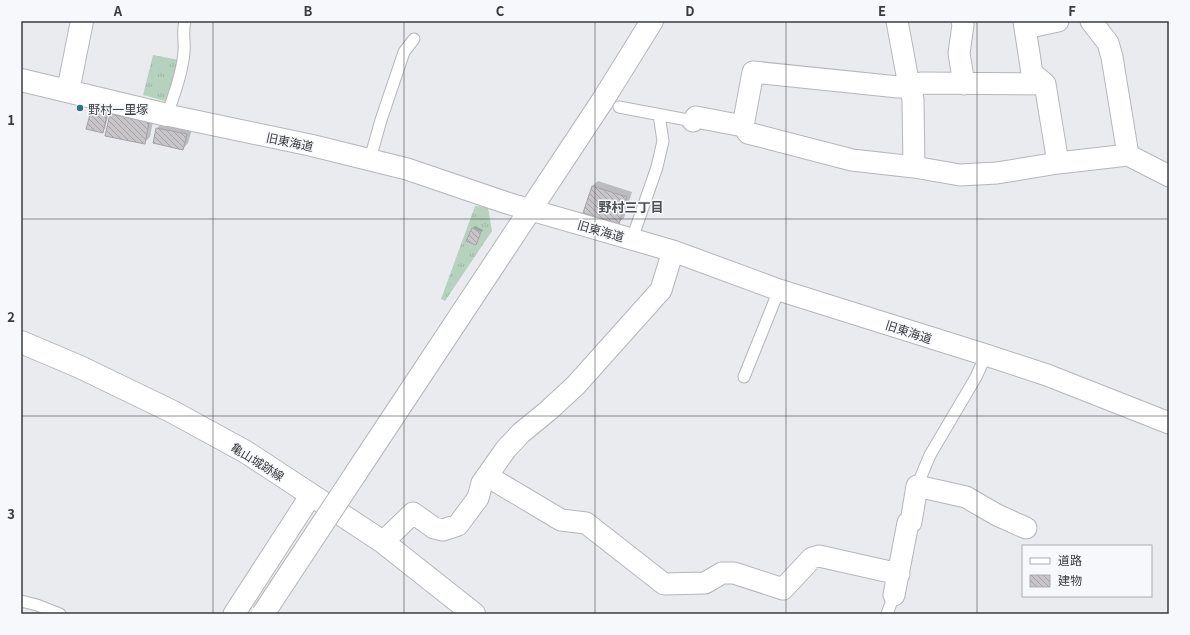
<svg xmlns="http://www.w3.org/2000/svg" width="1190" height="635" font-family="Georgia,'Noto Sans JP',serif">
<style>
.grass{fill:url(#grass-tufts)}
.shadow{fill:#0003}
.building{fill:url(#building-back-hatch);stroke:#a5a2a6}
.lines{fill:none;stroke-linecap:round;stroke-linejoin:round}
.lane-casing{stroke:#b5b6ba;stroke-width:13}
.street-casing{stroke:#b5b6ba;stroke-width:23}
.secondary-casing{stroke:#b5b6ba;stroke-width:24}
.lane{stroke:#fff;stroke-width:11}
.street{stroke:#fff;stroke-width:21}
.secondary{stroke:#fff;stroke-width:22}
.secondary-bridge-casing{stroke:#b5b6ba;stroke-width:24;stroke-linecap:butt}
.secondary-bridge{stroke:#fff;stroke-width:22}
.grid{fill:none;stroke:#3a3b3c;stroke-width:1;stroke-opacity:0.55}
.poi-dot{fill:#346e87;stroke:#f7f8fc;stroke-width:1.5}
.labels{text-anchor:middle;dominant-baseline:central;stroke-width:3;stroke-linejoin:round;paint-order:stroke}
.poi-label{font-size:12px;fill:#3a3b3c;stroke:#f7f8fc;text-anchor:start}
.street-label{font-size:12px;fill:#3a3b3c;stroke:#f7f8fc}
.neighbourhood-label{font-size:13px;font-weight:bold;fill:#4f5054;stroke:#f7f8fc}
.neatline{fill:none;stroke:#3a3b3c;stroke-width:1.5}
.grid-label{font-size:13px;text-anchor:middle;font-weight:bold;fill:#3a3b3c}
</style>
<defs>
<pattern id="grass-tufts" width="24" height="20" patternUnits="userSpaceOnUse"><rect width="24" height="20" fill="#b6d2be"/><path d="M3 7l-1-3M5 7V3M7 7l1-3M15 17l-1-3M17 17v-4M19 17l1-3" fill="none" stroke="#9db5a4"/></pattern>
<pattern id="building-back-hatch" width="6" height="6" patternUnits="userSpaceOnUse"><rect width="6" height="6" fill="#c8c5c9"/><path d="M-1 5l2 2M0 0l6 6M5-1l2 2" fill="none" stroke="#a3a1a4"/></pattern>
</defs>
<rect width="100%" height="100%" fill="#eaebef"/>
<path class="grass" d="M153 55 179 60 168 102 143 95Z
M475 206 488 207 492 231 445 301 441 299Z"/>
<path class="shadow" d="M94 109 109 112 105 129 102 132 92 111Z
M117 109 154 116 150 137 144 143 111 114Z
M163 122 192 129 188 143 183 149 154 142 157 128Z
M598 181 632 192 624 218 618 223 592 186Z
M475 226 483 230 482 232 473 228Z"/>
<path class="building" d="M91 111 107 115 103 133 86 129Z
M110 114 149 122 145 144 105 136Z
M156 128 187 134 183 150 153 143Z
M592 186 627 197 619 224 583 213Z
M472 228 481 232 476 245 466 241Z"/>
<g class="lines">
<defs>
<path id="lane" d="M619 107 693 121
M167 115C174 95 182 74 184 52 185 41 182 32 185 21
M370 159 381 120 404 52 414 39
M632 239 657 167 663 141 659 115
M744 377 779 290
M917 486 930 455 976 377 986 355
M21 601 37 605 60 614
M887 614 894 595"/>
<path id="street" d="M962 21 963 25 959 53 964 84
M1024 21 1025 28 1058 21
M1025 28 1032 73 1045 84
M167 115 310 145 407 169 507 203 673 251 779 290 986 355 1047 375 1169 423
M693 121 696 117 743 126 748 133 852 160 914 167 960 175 997 173 1058 163 1128 155 1112 57 1108 43 1091 21
M743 126 753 72 898 87 911 86 907 75 897 21
M1128 155 1169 176
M914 167 913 100 911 86 921 83 1045 84 1058 163
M487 476 561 520 586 523 664 584 705 583 722 573H734L783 589 812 558 819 556 899 574
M383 542 413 513 434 528 443 530 458 525 478 498 482 483 506 449 521 433 549 410 576 385 661 290 673 251
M894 595 908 523 911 522 917 486 966 497 997 515 1026 528
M234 614 311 495"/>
<path id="secondary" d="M21 80 167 115
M68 91 82 21
M21 342 80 367 171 411 246 452 383 542 474 614
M356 473 601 103 652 21"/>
</defs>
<use href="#lane" class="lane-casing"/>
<use href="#street" class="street-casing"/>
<use href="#secondary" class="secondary-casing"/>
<use href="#lane" class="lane"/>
<use href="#street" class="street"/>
<use href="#secondary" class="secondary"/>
<defs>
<path id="secondary-bridge" d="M263 614 356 473"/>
</defs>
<use href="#secondary-bridge" class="secondary-bridge-casing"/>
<use href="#secondary-bridge" class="secondary-bridge"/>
</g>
<path class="grid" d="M213 21V614M404 21V614M595 21V614M786 21V614M977 21V614M21 219H1169M21 416H1169"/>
<circle class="poi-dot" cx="80" cy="108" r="4"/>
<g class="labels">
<g class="poi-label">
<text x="88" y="108">野村一里塚</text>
</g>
<g class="street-label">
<text transform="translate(290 141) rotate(12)">旧東海道</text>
<text transform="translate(601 230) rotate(16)">旧東海道</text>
<text transform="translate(909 331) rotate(18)">旧東海道</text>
<text transform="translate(258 461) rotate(32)">亀山城跡線</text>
</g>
<g class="neighbourhood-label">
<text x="631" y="206">野村三丁目</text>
</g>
</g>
<rect width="1190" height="635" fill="none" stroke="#f7f8fc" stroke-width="44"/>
<rect x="1022" y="545" width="130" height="52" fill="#f7f8fc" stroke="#abacaf"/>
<rect x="1030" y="558" width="20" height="6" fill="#ffffff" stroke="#abacaf"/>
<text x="1058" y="565" font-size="12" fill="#3a3b3c">道路</text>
<rect x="1030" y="575" width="20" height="12" fill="url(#building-back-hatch)" stroke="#abacaf"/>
<text x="1058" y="585" font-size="12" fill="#3a3b3c">建物</text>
<rect x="22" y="22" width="1146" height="591" class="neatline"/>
<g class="grid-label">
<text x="118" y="16">A</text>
<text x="308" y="16">B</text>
<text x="500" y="16">C</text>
<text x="690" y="16">D</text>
<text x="882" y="16">E</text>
<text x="1072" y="16">F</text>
<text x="11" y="125">1</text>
<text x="11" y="322">2</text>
<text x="11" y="519">3</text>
</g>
</svg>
